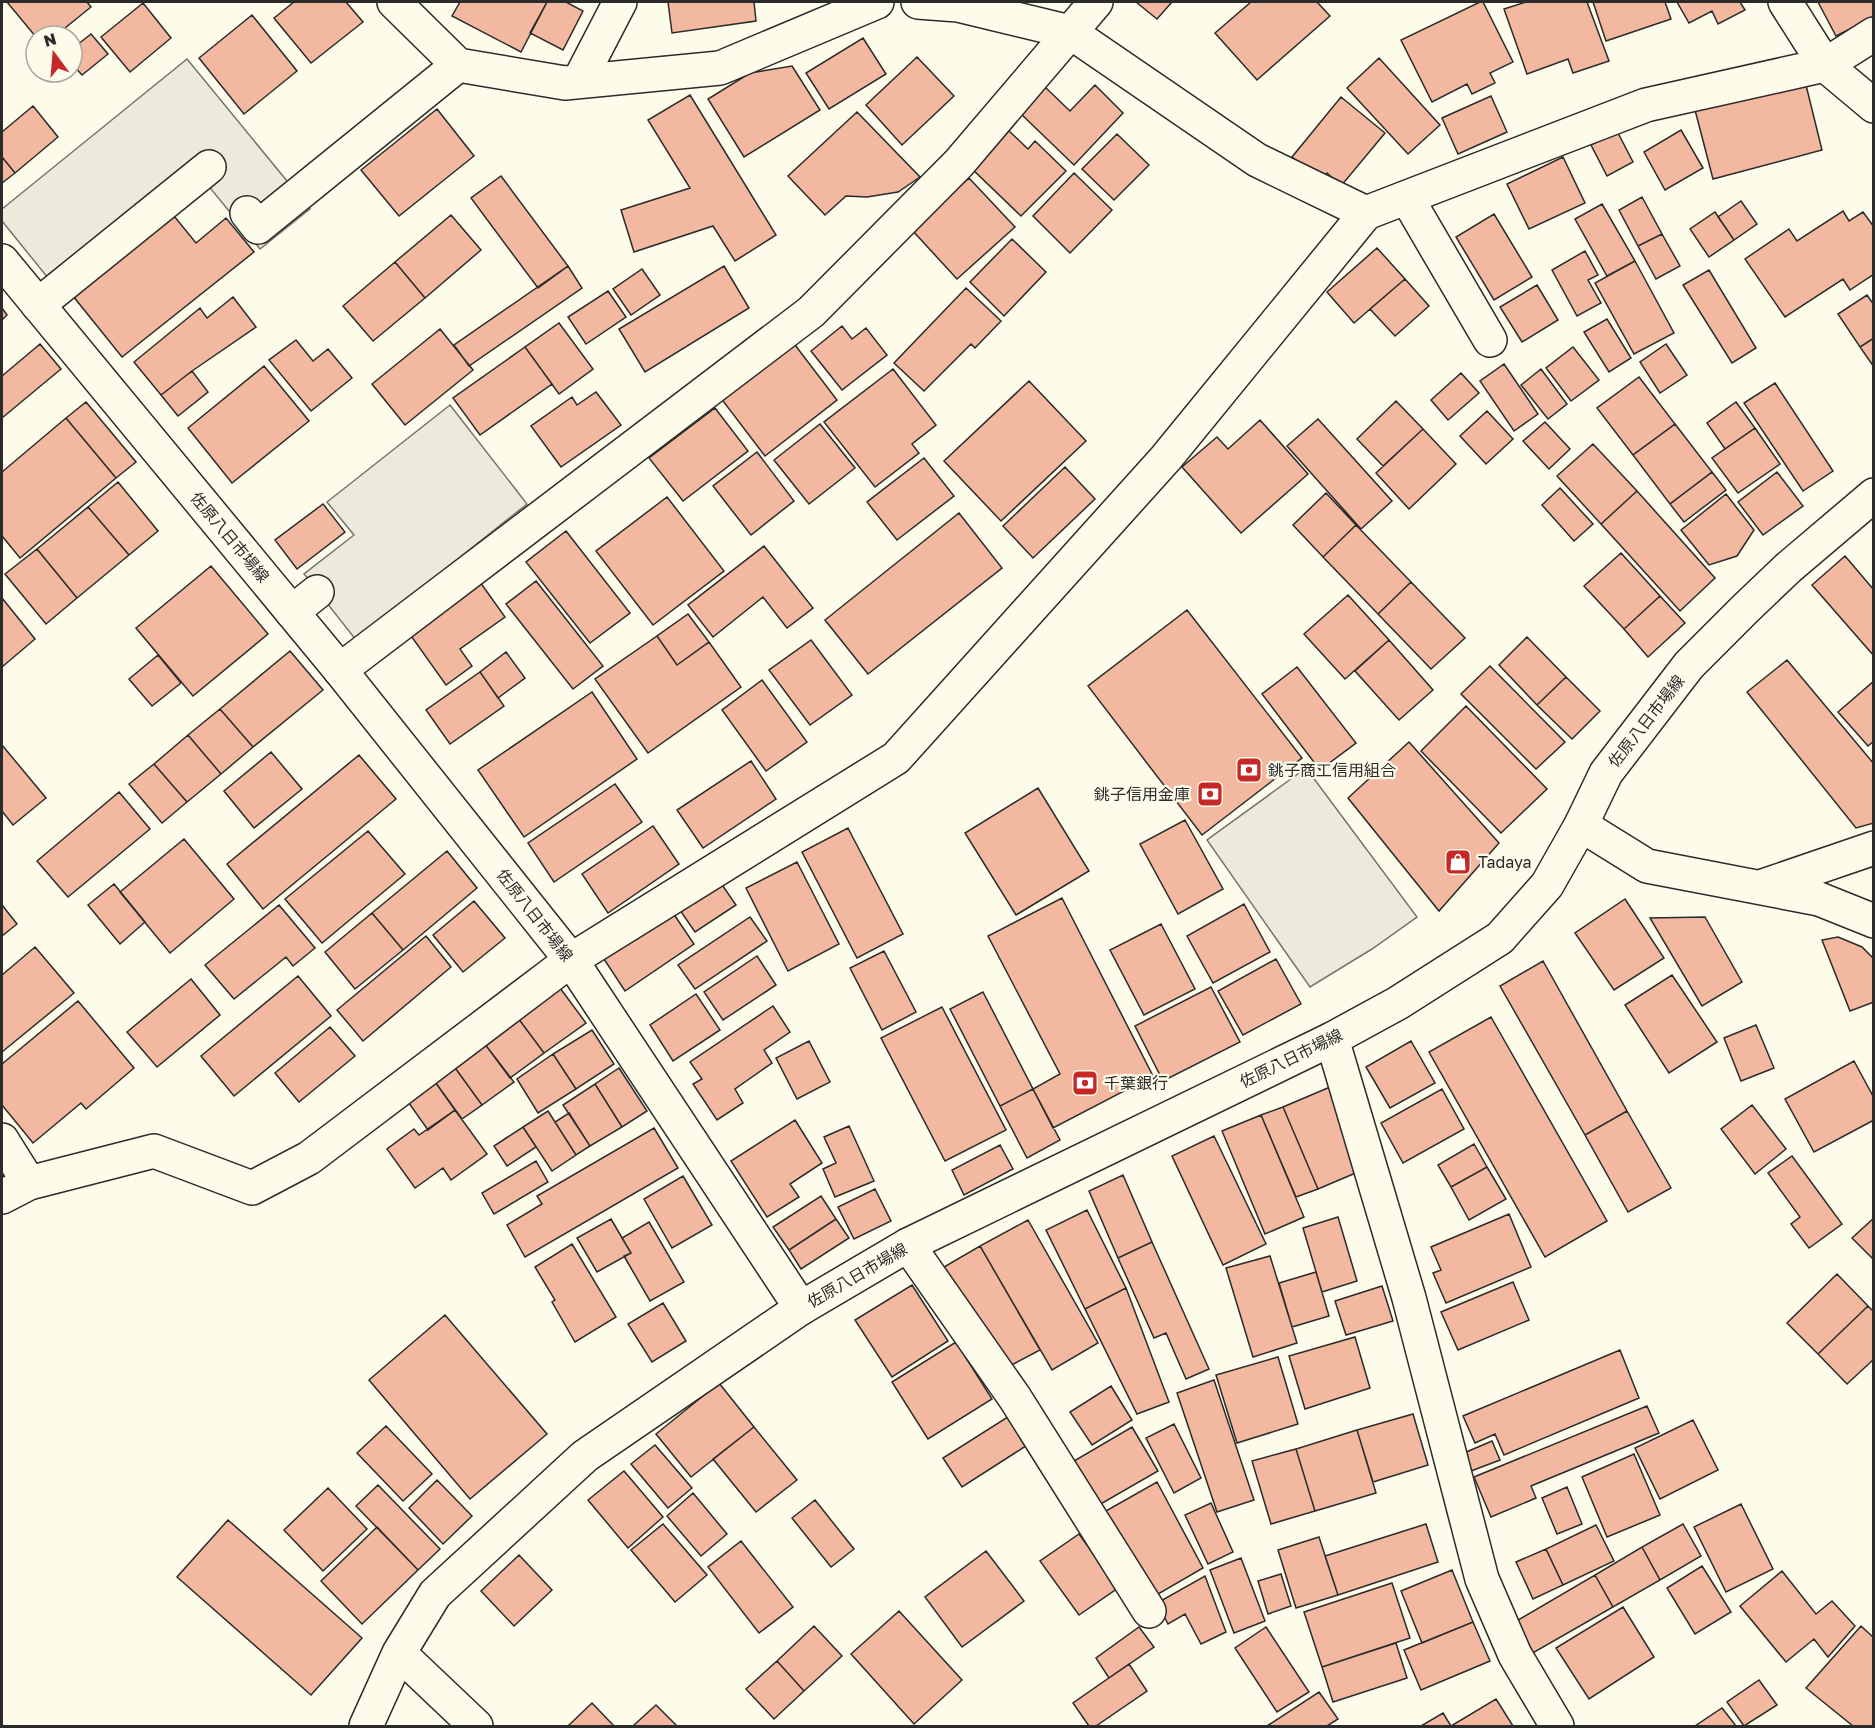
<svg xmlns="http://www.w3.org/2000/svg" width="1875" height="1728" font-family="'Golos Text','Noto Sans JP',sans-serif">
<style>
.parking{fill:#eceadb;stroke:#74746e;stroke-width:1.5}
.building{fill:#f2b8a0;stroke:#2b2b2b;stroke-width:1.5}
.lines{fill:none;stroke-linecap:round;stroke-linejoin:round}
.minor-casing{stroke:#2b2b2b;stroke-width:36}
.major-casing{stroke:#2b2b2b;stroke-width:36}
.minor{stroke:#fdfbea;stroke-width:33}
.major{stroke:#fdfbea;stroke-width:33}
.labels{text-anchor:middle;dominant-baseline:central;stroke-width:4.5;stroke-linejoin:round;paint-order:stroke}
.street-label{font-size:16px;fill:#2b2b2b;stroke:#fdfbea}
.poi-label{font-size:16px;fill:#2b2b2b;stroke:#fdfbea;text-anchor:start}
</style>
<rect width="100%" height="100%" fill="#fdfbea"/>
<path class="parking" d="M187 59 310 209 260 249 207 184 65 299 2 221V209Z
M450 405 527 504 356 640 304 574 354 535 327 502Z
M1306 768 1417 917 1372 949 1310 987 1207 840Z"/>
<path class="building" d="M7 2H87L91 7 55 36 36 37Z
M294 2H346L363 22 311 63 274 18Z
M460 2H547L521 52 452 16Z
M547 2H566L583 11 563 50 530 33Z
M668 2H754L756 21 672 33Z
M1136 2H1172L1157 19Z
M1251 2H1317L1330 16 1257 80 1215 33Z
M1480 2H1483L1513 62 1490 73 1495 83 1472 94 1467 84 1432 102 1401 40Z
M1526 2H1587L1609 61 1573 73 1568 59 1527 74 1504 9Z
M1593 2H1665L1671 19 1606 41Z
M1677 2H1740L1745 10 1718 24 1712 11 1689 23Z
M1818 2H1874V17L1836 36Z
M143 3 171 38 130 72 101 37Z
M252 15 297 71 244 114 199 58Z
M91 34 108 54 82 75 72 64V49Z
M863 38 886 74 829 109 806 73Z
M917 57 954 96 902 145 866 105Z
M1379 58 1440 125 1408 154 1347 88Z
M792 66 820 110 744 157 708 99 750 73Z
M1805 81 1822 150 1713 179 1695 110Z
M1095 85 1123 113 1074 165 1020 113 1045 87 1070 111Z
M690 95 776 235 735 261 713 226 634 252 621 210 690 188 648 120Z
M1491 96 1507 132 1458 154 1442 118Z
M1341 97 1385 133 1341 186 1327 173 1321 180 1292 157Z
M33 106 58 137 15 173 2 157V132Z
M437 109 474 156 399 216 361 170Z
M857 112 920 177 898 192 867 197 846 196 825 215 788 176Z
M1007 129 1028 149 1035 141 1066 171 1021 216 970 167Z
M1681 130 1703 168 1665 190 1644 152Z
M1617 131 1633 162 1607 176 1591 145Z
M1117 134 1149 165 1114 200 1082 169Z
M2 157 15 173 2 183Z
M1563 157 1585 203 1529 229 1507 184Z
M1074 173 1112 210 1070 253 1033 216Z
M501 176 568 266 538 288 471 198Z
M969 178 1015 227 957 279 912 230Z
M1642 197 1662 234 1638 246 1619 210Z
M1741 201 1757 224 1734 240 1718 217Z
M1602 204 1635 261 1607 276 1575 219Z
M1843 211 1849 221 1863 212 1874 227V274L1850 290 1843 279 1785 317 1745 259 1789 229 1797 241Z
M1715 212 1734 240 1709 257 1690 229Z
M1494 214 1532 277 1494 300 1456 237Z
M451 215 481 250 425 298 395 262Z
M174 216 196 243 226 218 254 252 122 357 73 296Z
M1662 234 1680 266 1656 279 1638 246Z
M1012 239 1046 272 1004 316 970 282Z
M1377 248 1405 279 1354 323 1327 292Z
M1585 251 1598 275 1588 280 1601 303 1577 316 1552 270Z
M1635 261 1674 333 1634 354 1595 283Z
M395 262 425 298 373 341 343 306Z
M568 266 582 288 469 366 454 345Z
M724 266 749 308 645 372 619 329Z
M642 269 660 295 631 315 613 289Z
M1709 270 1756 348 1732 363 1683 285Z
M1405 279 1429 306 1395 336 1370 309Z
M1537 285 1558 320 1522 342 1500 307Z
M966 288 1001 321 975 348 971 344 924 391 894 363Z
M608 291 626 317 586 344 568 317Z
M1867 295 1874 305V338L1860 347 1838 314Z
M233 297 256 327 192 371 161 395 134 362 200 308 207 318Z
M2 308 7 315 2 320Z
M1607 319 1631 358 1609 372 1584 332Z
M559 323 593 369 559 394 525 347Z
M842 326 852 339 866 328 887 355 842 390 811 351Z
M440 329 473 370 405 425 372 384Z
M1874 338V367L1860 347Z
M296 340 313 361 328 349 352 378 311 411 269 360Z
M792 341 837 400 765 456 720 397Z
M40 344 61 369 2 418V376Z
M1666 344 1687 375 1660 393 1640 362Z
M525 347 552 384 480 435 453 398Z
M1573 347 1599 380 1571 401 1546 368Z
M1504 364 1538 414 1514 431 1480 381Z
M264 366 309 421 232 483 188 428Z
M893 369 936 425 912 444 919 453 875 487 824 422Z
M1541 369 1567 404 1548 419 1521 385Z
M192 371 208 392 178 416 161 395Z
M1461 373 1479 393 1448 420 1431 400Z
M1639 377 1675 424 1633 455 1597 408Z
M1029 381 1086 441 1001 521 944 461Z
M1775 383 1833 471 1803 491 1744 403Z
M596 392 621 425 561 467 531 426 572 397 577 405Z
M1396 401 1423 429 1383 466 1357 439Z
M86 402 136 462 116 478 66 418Z
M1736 402 1755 428 1725 449 1707 423Z
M715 408 748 451 683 501 649 458Z
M1487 411 1513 439 1486 464 1460 436Z
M66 418 116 478 20 558 2 536V472Z
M1318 419 1392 501 1361 529 1287 446Z
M1260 420 1308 474 1241 533 1182 467 1217 437 1228 449Z
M1545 422 1570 449 1549 469 1523 441Z
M820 424 855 468 809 504 774 460Z
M1675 424 1712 472 1670 504 1633 455Z
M1755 428 1780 464 1738 493 1712 458Z
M1423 429 1456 464 1409 509 1376 473Z
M1593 444 1637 491 1601 524 1557 476Z
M757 452 794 501 751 535 713 486Z
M924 458 954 496 897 540 867 502Z
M1065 467 1095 499 1033 558 1003 526Z
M1712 472 1726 490 1684 522 1670 504Z
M1777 472 1803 506 1763 535 1738 502Z
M118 482 158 531 129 555 88 507Z
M1560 488 1593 524 1574 541 1542 505Z
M1637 491 1715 578 1680 611 1601 524Z
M1326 493 1356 525 1323 557 1293 525Z
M1726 494 1754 530 1737 556 1709 565 1681 530Z
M667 497 724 571 653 625 596 551Z
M323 504 345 532 297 569 275 540Z
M88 507 129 555 77 598 37 549Z
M959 513 1002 568 868 674 825 620Z
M1356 525 1411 582 1378 614 1323 557Z
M566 531 630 613 590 643 526 562Z
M764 546 813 608 787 628 763 597 713 637 688 605Z
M37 549 77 598 46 624 5 574Z
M1621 553 1660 596 1624 629 1584 586Z
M1845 556 1874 590V656L1812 585Z
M211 566 268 634 193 696 136 628Z
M536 581 603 666 573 689 506 604Z
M480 582 505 617 460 649 472 666 446 685 409 633Z
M1411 582 1465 638 1431 669 1378 614Z
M1348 595 1389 640 1345 679 1304 634Z
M1660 596 1685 623 1648 657 1624 629Z
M2 598 35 639 2 667Z
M1187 610 1302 758 1202 835 1088 686Z
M688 614 709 642 677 665 657 636Z
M657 636 677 665 709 642 741 687 648 753 595 679Z
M1527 637 1566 677 1537 705 1499 665Z
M811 640 852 695 810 725 769 670Z
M1389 640 1433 690 1399 720 1355 671Z
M290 651 323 690 253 747 220 709Z
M506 652 525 678 498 698 480 672Z
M158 655 181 683 152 706 129 679Z
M1787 660 1874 764V823L1856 828 1747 692Z
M1490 666 1565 742 1536 769 1461 694Z
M1297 667 1356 743 1320 770 1262 694Z
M480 672 504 706 450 744 426 710Z
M1566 677 1600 711 1572 739 1537 705Z
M762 680 807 742 766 771 722 710Z
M1874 681V741L1868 746 1838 712Z
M592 692 637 759 524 837 478 770Z
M1466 706 1547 789 1501 833 1421 751Z
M220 709 253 747 221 774 188 735Z
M188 735 221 774 187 802 154 764Z
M1409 742 1499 843 1439 911 1348 798Z
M2 745 46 798 13 825 2 811Z
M271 752 302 789 254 828 224 791Z
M359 755 396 799 263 909 227 864Z
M751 761 776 799 703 848 677 810Z
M154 764 187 802 162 823 129 784Z
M615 784 642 822 554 882 528 843Z
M1038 788 1089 871 1016 915 965 833Z
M119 792 150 829 68 897 37 861Z
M1185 820 1223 889 1178 914 1140 844Z
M653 826 679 864 608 913 582 874Z
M848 828 903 934 857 958 802 852Z
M368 831 405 874 322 943 285 899Z
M184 839 234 899 170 953 120 892Z
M447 851 477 888 403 950 372 913Z
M797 862 839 944 788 971 746 888Z
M716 876 736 905 695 932 675 903Z
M114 884 145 922 120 944 88 905Z
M1062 898 1153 1076 1053 1128 1033 1089 1060 1074 988 936Z
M1625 899 1664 958 1614 990 1575 933Z
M474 901 505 938 463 972 433 935Z
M1244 904 1270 952 1213 983 1187 936Z
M2 905 17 924 2 936Z
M279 905 315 948 293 966 286 957 234 999 205 965Z
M669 907 694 944 625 991 600 953Z
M372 913 403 950 355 989 325 952Z
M750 917 767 941 695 989 678 965Z
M1705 917 1742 982 1702 1006 1650 918Z
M1161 924 1195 989 1144 1015 1110 950Z
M426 936 451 967 363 1041 337 1010Z
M1838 937 1862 947 1874 959V1002L1850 1011 1822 940Z
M35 947 74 993 2 1052V975Z
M884 951 916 1012 882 1030 850 968Z
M757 956 776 985 723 1020 704 992Z
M1276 959 1301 1004 1243 1035 1218 991Z
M1543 961 1627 1111 1585 1135 1500 986Z
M1672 975 1717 1042 1669 1073 1625 1005Z
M298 976 331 1016 234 1096 201 1056Z
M191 979 220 1015 157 1067 127 1032Z
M1211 987 1240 1042 1163 1081 1135 1026Z
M560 988 586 1023 544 1053 518 1018Z
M983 992 1033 1089 1000 1106 950 1009Z
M696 994 720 1030 673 1061 650 1025Z
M78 1001 134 1068 86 1109 81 1103 33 1143 2 1105V1064Z
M773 1006 790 1032 764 1050 772 1063 735 1089 743 1103 717 1120 693 1084 702 1079 690 1062Z
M942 1007 1006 1130 945 1161 881 1038Z
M1491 1017 1607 1221 1545 1257 1429 1052Z
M518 1018 544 1053 510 1078 484 1043Z
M1756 1025 1774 1068 1741 1081 1724 1038Z
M330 1027 355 1056 299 1102 275 1073Z
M592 1030 614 1064 576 1089 553 1054Z
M809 1041 830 1082 797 1099 776 1058Z
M1411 1041 1435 1083 1390 1108 1366 1067Z
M484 1043 514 1082 482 1105 453 1065Z
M553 1054 576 1089 538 1113 517 1079Z
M1854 1061 1874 1098V1120L1814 1152 1785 1099Z
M453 1065 482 1105 462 1119 433 1079Z
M619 1068 647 1111 622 1127 595 1084Z
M433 1079 455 1110 428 1130 406 1099Z
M595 1084 622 1127 590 1146 563 1105Z
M1330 1087 1365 1169 1318 1189 1283 1107Z
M1033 1089 1060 1140 1027 1158 1000 1106Z
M1442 1089 1464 1129 1403 1163 1381 1123Z
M1752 1105 1786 1149 1755 1174 1721 1129Z
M1283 1107 1318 1189 1296 1197 1261 1115Z
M455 1110 487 1154 451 1180 443 1168 415 1188 387 1149 414 1129 419 1135Z
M548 1111 576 1155 552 1171 523 1127Z
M1627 1111 1671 1188 1628 1212 1585 1135Z
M569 1113 590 1146 576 1155 555 1122Z
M1261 1115 1304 1217 1265 1234 1222 1131Z
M795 1120 822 1163 790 1184 799 1197 767 1217 731 1161Z
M849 1126 874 1181 835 1197 823 1169 836 1163 824 1137Z
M523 1127 536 1147 507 1166 494 1146Z
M654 1128 678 1168 525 1257 507 1225 542 1204 537 1196Z
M1214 1136 1266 1244 1223 1265 1172 1156Z
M1474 1144 1487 1167 1451 1187 1438 1165Z
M1000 1145 1013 1169 964 1195 952 1170Z
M1792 1156 1842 1224 1809 1248 1791 1224 1800 1217 1768 1173Z
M536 1161 548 1182 494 1214 482 1193Z
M1487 1167 1506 1199 1469 1220 1451 1187Z
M1123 1175 1152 1242 1118 1258 1089 1191Z
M683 1176 712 1225 672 1248 644 1199Z
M875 1189 891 1221 854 1239 838 1207Z
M821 1196 836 1219 789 1250 773 1227Z
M1087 1210 1126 1288 1085 1309 1046 1230Z
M1509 1214 1531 1267 1446 1303 1433 1273 1441 1270 1431 1247Z
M1338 1217 1357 1281 1322 1292 1303 1228Z
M1874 1218V1260L1852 1238Z
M611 1219 631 1253 597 1272 577 1238Z
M836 1219 849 1238 801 1269 789 1250Z
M1028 1220 1098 1343 1052 1370 980 1246Z
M649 1222 684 1282 650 1301 624 1256 631 1253 622 1238Z
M1152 1242 1209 1369 1186 1379 1166 1333 1154 1338 1118 1258Z
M572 1244 616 1317 575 1342 552 1302 555 1300 535 1267Z
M980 1246 1040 1350 1002 1370 944 1267Z
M1270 1256 1297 1343 1253 1357 1226 1268Z
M1316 1272 1329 1316 1292 1327 1279 1283Z
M1837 1274 1868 1306 1818 1354 1787 1323Z
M1513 1282 1529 1320 1458 1350 1441 1312Z
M912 1285 948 1341 892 1377 855 1320Z
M1382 1286 1393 1321 1346 1335 1335 1301Z
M1126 1288 1169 1402 1137 1414 1085 1309Z
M663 1303 686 1341 652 1362 628 1324Z
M1868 1306 1874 1312V1359L1847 1384 1818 1354Z
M445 1315 547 1434 470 1499 369 1380Z
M1355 1337 1370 1388 1305 1409 1289 1356Z
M956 1342 992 1399 928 1439 892 1382Z
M1620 1350 1639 1398 1504 1455 1495 1434 1475 1443 1463 1416Z
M1278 1357 1298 1424 1237 1443 1216 1375Z
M1214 1380 1254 1500 1217 1512 1177 1393Z
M719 1383 754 1427 691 1477 656 1434Z
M1111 1386 1132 1420 1092 1445 1070 1412Z
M1647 1406 1659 1433 1531 1486 1536 1498 1491 1517 1474 1477Z
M1014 1413 1032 1442 962 1487 943 1458Z
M1413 1414 1428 1465 1373 1482 1357 1430Z
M1693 1420 1718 1470 1660 1499 1635 1448Z
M1174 1424 1201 1478 1174 1493 1146 1438Z
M386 1426 432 1474 403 1501 357 1453Z
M754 1427 797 1480 756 1512 713 1459Z
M1132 1427 1158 1471 1099 1505 1074 1461Z
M1357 1430 1376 1493 1315 1511 1296 1449Z
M1492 1441 1500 1460 1471 1471 1464 1453Z
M655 1445 692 1488 668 1508 631 1464Z
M1296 1449 1315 1511 1271 1524 1252 1461Z
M1634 1454 1660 1515 1607 1537 1582 1477Z
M624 1471 663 1517 628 1548 588 1500Z
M437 1480 472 1516 443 1544 409 1508Z
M1157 1482 1203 1568 1153 1597 1104 1512Z
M378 1485 440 1549 418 1570 356 1506Z
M1567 1487 1582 1524 1557 1534 1542 1498Z
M328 1488 367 1529 323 1571 284 1530Z
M693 1493 727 1534 701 1556 667 1516Z
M815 1500 854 1549 831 1567 792 1518Z
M1211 1503 1233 1552 1208 1564 1185 1515Z
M1741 1504 1773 1569 1726 1592 1694 1527Z
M228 1520 362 1638 311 1695 177 1577Z
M663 1524 707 1575 675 1602 631 1550Z
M1426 1524 1438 1562 1338 1595 1325 1556Z
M1683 1524 1701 1556 1660 1580 1642 1547Z
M1596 1525 1614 1561 1563 1585 1546 1549Z
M377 1527 418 1570 362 1624 321 1581Z
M1079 1534 1118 1588 1079 1615 1040 1561Z
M1319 1537 1338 1595 1296 1608 1278 1550Z
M741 1541 793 1607 759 1633 708 1567Z
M1642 1547 1660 1580 1613 1607 1595 1575Z
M1546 1549 1563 1585 1533 1599 1516 1562Z
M986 1551 1024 1601 962 1647 925 1597Z
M519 1555 552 1590 514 1626 481 1591Z
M1241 1558 1265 1621 1234 1633 1210 1570Z
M1702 1566 1731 1612 1695 1634 1667 1588Z
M1452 1570 1473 1622 1422 1643 1401 1591Z
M1782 1571 1816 1614 1832 1601 1855 1626 1828 1657 1814 1639 1786 1662 1740 1606Z
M1281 1574 1291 1606 1268 1614 1258 1581Z
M1595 1575 1613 1607 1531 1654 1513 1623Z
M1205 1576 1226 1632 1201 1644 1185 1614 1168 1624 1157 1603Z
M1392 1583 1410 1638 1322 1667 1304 1612Z
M1623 1607 1654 1657 1589 1699 1556 1648Z
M899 1611 962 1680 914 1724 851 1654Z
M1473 1622 1490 1661 1421 1690 1404 1650Z
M814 1626 842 1656 804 1691 777 1661Z
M1861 1626 1874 1638V1726H1853L1806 1688Z
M1139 1627 1154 1647 1109 1678 1096 1658Z
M1266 1627 1309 1692 1277 1712 1235 1648Z
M1396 1643 1407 1678 1333 1702 1322 1667Z
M777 1661 804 1691 774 1719 746 1689Z
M1129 1664 1147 1691 1096 1726H1089L1073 1703Z
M1759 1680 1777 1705 1744 1726 1727 1702Z
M1319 1692 1338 1719 1327 1726H1267Z
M1496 1699 1513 1726H1451Z
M592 1703 614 1726H571L569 1725Z
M656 1705 677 1726H633Z
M1722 1708 1736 1726H1695Z
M1443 1713 1451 1726H1421Z"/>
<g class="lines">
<defs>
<path id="minor" d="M394 2 458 65 565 83 720 68 877 2
M918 2 958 5 1070 32 1257 160 1366 213
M1785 2 1825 65 1874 106
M579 81 620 2
M1407 198 1490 340
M247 213 258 227 458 65
M38 305 209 167
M292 612 317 592
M340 670 811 312 959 163 1096 2
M1581 825 1647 866 1819 899 1874 921
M1760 887 1874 848
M1332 1039 1409 1298 1482 1579 1515 1655 1557 1726
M2 1140 29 1183
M2 1197 29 1183 154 1151 252 1188 309 1158 571 960 896 758 1166 458 1366 213 1646 105 1825 65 1874 34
M908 1245 1015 1398 1149 1611
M399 1653 476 1726
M366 1726 399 1653 435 1594 585 1456 801 1308"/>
<path id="major" d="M2 261 340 670 571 960 801 1308 908 1245 1332 1039 1398 1003 1500 938 1547 885 1581 825 1606 773 1689 665 1744 610 1788 568 1874 495"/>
</defs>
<use href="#minor" class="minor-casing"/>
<use href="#major" class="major-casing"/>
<use href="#minor" class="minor"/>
<use href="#major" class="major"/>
</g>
<defs>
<symbol id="bank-square" viewBox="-11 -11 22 22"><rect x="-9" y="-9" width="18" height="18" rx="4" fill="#c62828" stroke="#fdfbea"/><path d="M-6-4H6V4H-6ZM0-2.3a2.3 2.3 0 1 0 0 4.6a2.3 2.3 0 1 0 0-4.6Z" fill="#fff"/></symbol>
<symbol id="shop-square" viewBox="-11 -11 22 22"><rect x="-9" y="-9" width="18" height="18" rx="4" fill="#c62828" stroke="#fdfbea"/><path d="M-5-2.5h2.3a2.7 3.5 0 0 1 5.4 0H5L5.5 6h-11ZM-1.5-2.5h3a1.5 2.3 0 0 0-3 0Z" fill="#fff"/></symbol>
</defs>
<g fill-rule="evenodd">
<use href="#bank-square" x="1234" y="755" width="30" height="30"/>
<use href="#bank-square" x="1195" y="779" width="30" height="30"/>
<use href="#shop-square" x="1443" y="847" width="30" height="30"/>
<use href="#bank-square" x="1070" y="1068" width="30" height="30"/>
</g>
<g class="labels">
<g class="street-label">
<text transform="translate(230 537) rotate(50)">佐原八日市場線</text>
<text transform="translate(1646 721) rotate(-52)">佐原八日市場線</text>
<text transform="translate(535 915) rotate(52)">佐原八日市場線</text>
<text transform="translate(1291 1058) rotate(-26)">佐原八日市場線</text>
<text transform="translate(857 1275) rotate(-30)">佐原八日市場線</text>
</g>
<g class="poi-label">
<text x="1268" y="770">銚子商工信用組合</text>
<text x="1190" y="794" text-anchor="end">銚子信用金庫</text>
<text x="1478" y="862">Tadaya</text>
<text x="1104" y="1083">千葉銀行</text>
</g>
</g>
<rect width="1875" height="1728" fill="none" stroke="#2b2b2b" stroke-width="6"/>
<g transform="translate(54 54) rotate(344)"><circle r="28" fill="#fdfbea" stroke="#a9a89e" stroke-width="1.5"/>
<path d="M0-4.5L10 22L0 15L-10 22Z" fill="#c62828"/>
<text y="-9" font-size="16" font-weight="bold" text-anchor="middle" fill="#2b2b2b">N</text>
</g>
</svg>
